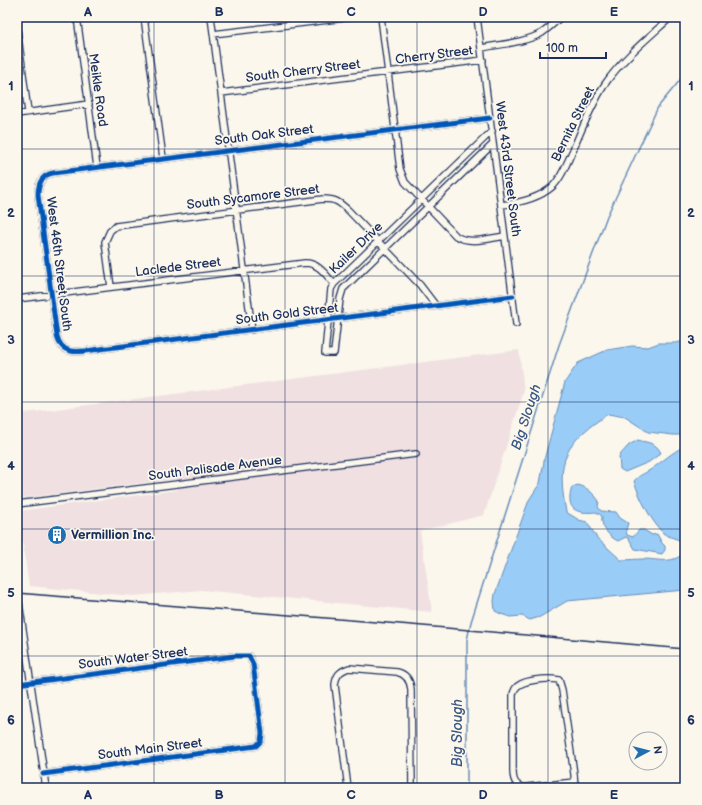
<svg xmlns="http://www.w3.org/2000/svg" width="702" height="805" font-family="'Balsamiq Sans',sans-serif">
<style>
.built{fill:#f0e0e2}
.water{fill:#99ccf6;stroke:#678db9}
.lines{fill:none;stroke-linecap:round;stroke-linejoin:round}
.stream{stroke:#678db9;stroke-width:1.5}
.minor-casing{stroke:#1b2f5e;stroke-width:8}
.minor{stroke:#fbf7ec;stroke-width:5.5}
.rail{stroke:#1b2f5e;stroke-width:1.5}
.cycleway-casing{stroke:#fbf7ec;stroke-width:8}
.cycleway{stroke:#0057b8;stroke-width:5}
.grid{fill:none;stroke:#1b2f5e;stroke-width:1;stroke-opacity:0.55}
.labels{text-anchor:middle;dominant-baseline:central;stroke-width:3.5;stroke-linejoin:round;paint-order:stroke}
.street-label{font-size:13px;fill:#1b2f5e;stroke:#fbf7ec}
.poi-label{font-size:13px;font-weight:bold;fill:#1b2f5e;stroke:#fbf7ec;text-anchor:start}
.water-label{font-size:14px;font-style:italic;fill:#3a5684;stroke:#fbf7ec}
.neatline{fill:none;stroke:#1b2f5e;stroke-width:1.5}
.grid-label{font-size:13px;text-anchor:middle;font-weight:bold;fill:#1b2f5e}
</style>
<rect width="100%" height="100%" fill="#fbf7ec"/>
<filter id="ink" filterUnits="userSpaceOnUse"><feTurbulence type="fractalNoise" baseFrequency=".025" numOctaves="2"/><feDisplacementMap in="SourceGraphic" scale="8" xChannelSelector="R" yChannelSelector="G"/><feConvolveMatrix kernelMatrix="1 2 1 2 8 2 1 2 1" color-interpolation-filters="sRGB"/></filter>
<g filter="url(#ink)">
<path class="built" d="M519 350 524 391 484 515 420 531 432 612 201 590 133 596 29 586 18 511 177 490 175 479 17 499V414Z"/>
<path class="water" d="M685 341V435H673L648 432 625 417 608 414C564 443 556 460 566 512L579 520 587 522 597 538 621 560C629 560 636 559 643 559 659 559 672 565 685 552V590L567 601 540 617 530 620 522 616 510 617 501 614 495 611 494 601 495 594 529 500 540 483 545 456 565 382 578 363 607 350 632 346 648 347 659 343H675Z
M638 440C648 443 656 442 661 453L649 462 625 472 620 469 619 456 629 445Z
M685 446V544C679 538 669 538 663 533 651 521 639 497 634 481 639 475 644 474 650 470 662 462 672 452 685 446Z
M578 485C587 487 594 494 599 501L598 507 601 511 616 512 620 518 628 523 626 530 627 535 633 537 639 530H644L652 535 657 534 662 543 665 546V550L662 554 635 549 629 539 626 537 618 541C609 537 600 526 602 516L596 512C576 514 565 510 572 487Z"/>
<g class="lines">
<path class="stream" d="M467 788V640L471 622 559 345 607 216 658 107 685 74"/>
<defs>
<path id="minor" d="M77 17 97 167
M144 17 163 158
M211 17 252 330
M381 17 400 169 405 182 456 236C470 245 490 238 505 236
M477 17 516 324
M17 28 28 112
M213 34 353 17
M482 48C501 44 524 43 542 33 549 28 555 22 561 17
M221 93 483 60
M17 114 89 104
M490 118 53 173C42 175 38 184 38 195L57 336C62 358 83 351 100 349L513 296
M492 131 334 284 331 289 325 353H334L340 299 343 289 493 144
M501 205C519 203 538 199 552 187 562 178 567 162 573 150 582 128 592 104 605 84 623 58 648 38 671 17
M111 287 105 242 110 231 116 226 323 199C336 199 339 202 348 210L420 285 436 306
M17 299 305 263C319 263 326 275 334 284
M17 504 416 454
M17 588 46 788
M17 684 235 656H249L253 664 262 733 261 741 256 746 43 774
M575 782 526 787C515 787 513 780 513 771V695C513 693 514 691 515 689 521 679 549 678 559 680L562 690 574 774 575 788
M348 788 335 685C336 675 340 671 349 668L397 672C406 674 410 680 411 689L412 788"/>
</defs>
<use href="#minor" class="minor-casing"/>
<use href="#minor" class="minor"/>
<path class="rail" d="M17 593 400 624 685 649"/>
<defs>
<path id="cycleway" d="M490 118 53 173C42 175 38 184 38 195L57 336C62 358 83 351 100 349L513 296
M17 684 235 656H249L253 664 262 733 261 741 256 746 43 774"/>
</defs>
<use href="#cycleway" class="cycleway-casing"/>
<use href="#cycleway" class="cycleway"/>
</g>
</g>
<path class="grid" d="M154 17V788M285 17V788M417 17V788M548 17V788M17 149H685M17 276H685M17 402H685M17 529H685M17 656H685"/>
<defs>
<symbol id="building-disc" viewBox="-11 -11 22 22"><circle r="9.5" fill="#1f6fb2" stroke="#fbf7ec"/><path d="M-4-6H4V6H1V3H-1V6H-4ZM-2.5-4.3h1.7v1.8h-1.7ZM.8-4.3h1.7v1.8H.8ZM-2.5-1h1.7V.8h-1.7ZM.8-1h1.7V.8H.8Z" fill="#fff"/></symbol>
</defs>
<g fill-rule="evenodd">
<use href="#building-disc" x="46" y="524" width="22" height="22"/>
</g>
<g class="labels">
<g class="street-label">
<text transform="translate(434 55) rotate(-7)">Cherry Street</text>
<text transform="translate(303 71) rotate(-7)">South Cherry Street</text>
<text transform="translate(98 90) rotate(82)">Meikle Road</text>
<text transform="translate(573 124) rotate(-64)">Bernita Street</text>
<text transform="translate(264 135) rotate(-7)">South Oak Street</text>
<text transform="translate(508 169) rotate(83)">West 43rd Street South</text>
<text transform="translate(253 197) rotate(-7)">South Sycamore Street</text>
<text transform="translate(356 248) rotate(-44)">Kailer Drive</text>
<text transform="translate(59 264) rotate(83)">West 46th Street South</text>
<text transform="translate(178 267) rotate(-7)">Laclede Street</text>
<text transform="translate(287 314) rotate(-7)">South Gold Street</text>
<text transform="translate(215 468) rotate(-7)">South Palisade Avenue</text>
<text transform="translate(133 658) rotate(-7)">South Water Street</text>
<text transform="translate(150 749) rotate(-7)">South Main Street</text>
</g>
<g class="poi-label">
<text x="71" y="535">Vermillion Inc.</text>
</g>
<g class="water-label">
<text transform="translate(526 417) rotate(-72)">Big Slough</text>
<text transform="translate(457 733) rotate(-90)">Big Slough</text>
</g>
</g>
<rect width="702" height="805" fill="none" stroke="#fbf7ec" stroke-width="44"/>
<g transform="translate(648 751) rotate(83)"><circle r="19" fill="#fbf7ec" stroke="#a1a7b3"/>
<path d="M0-3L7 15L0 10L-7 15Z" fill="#1f6fb2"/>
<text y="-6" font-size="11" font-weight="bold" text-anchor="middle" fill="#1b2f5e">N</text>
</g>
<path d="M540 52v6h66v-6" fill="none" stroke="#1b2f5e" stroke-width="2"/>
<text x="546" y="52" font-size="12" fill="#1b2f5e" stroke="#fbf7ec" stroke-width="3" paint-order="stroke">100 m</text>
<rect x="22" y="22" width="658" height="761" class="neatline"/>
<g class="grid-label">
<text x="88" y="16">A</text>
<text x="219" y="16">B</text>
<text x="351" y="16">C</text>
<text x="483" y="16">D</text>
<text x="614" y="16">E</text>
<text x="11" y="90">1</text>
<text x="691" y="90">1</text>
<text x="11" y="217">2</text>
<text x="691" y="217">2</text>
<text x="11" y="344">3</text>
<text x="691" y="344">3</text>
<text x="11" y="470">4</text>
<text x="691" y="470">4</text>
<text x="11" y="597">5</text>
<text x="691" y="597">5</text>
<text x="11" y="724">6</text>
<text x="691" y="724">6</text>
<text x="88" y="799">A</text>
<text x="219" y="799">B</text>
<text x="351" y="799">C</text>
<text x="483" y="799">D</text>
<text x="614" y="799">E</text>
</g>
</svg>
